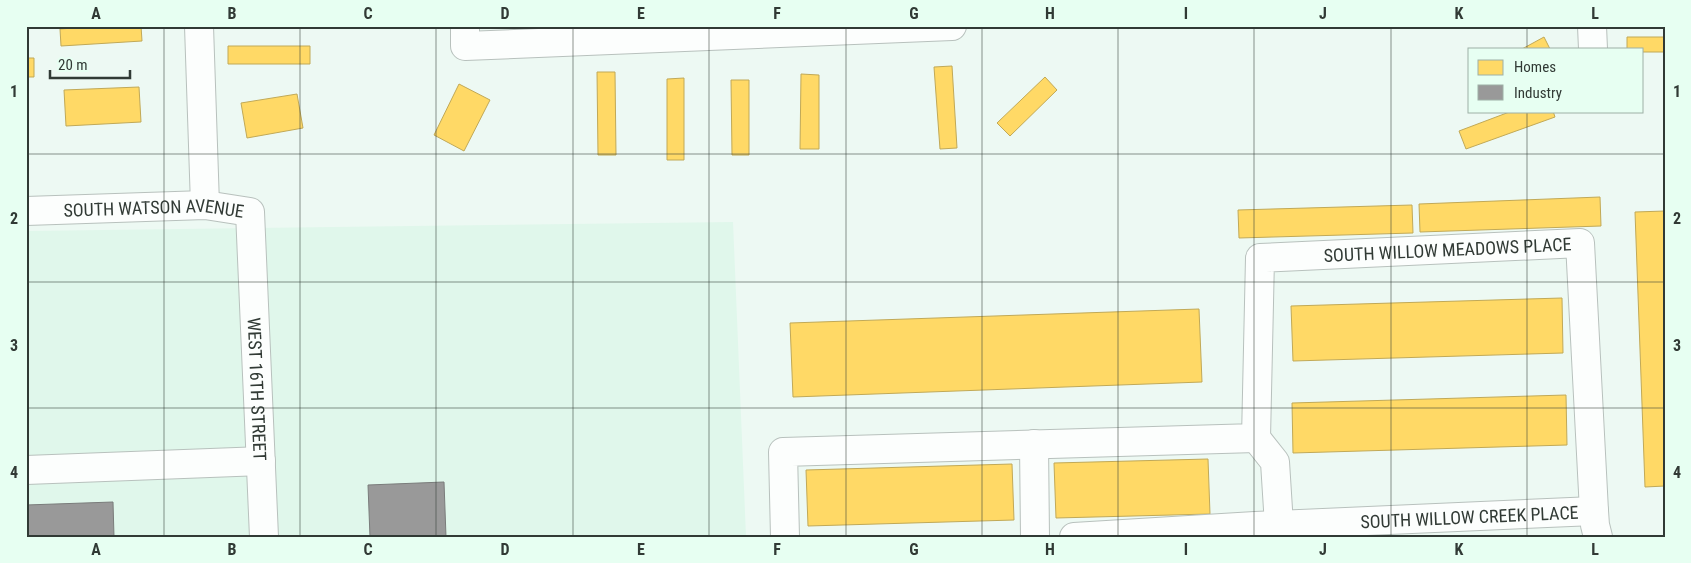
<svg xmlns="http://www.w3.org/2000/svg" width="1691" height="563" font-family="'Roboto Condensed',sans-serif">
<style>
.built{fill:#e0f7eb}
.homes{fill:#ffd966;stroke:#c1a957}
.industry{fill:#999;stroke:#7a7c7b}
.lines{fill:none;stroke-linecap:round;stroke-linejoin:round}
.minor-casing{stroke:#b8c1bd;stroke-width:30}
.minor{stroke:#fcfefd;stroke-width:28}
.grid{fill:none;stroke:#313a35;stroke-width:1;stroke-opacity:0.55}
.labels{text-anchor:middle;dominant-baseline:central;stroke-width:5;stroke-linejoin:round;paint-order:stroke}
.street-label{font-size:18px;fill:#313a35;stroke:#e7fff2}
.neatline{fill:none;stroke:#313a35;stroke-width:2}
.grid-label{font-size:16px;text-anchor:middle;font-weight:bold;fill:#313a35}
</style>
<rect width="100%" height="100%" fill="#edf9f3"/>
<path class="built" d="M733 222 746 537H26V231Z"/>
<path class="homes" d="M100 26H141L142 41 61 46 60 29Z
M1544 37 1550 49H1522Z
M1627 37H1665V52H1642V49H1627Z
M228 46H310V64H228Z
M26 58H34V77H26Z
M952 66 957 148 940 149 934 67Z
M597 72H615L616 155H598Z
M801 74 819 75V149H800Z
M1045 77 1057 90 1010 136 997 123Z
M684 78V160H667V79Z
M731 80H749V155H732Z
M459 84 490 100 464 151 434 135Z
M139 87 141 122 66 126 64 90Z
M297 94 303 128 247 138 241 103Z
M1512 111H1553L1555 117 1466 149 1459 131Z
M1600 197 1601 226 1420 232 1419 204Z
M1412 205 1413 233 1239 238 1238 210Z
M1665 211V486L1645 487 1635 212Z
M1562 298 1563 353 1293 361 1291 306Z
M1199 309 1202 382 793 397 790 323Z
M1566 395 1567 445 1293 453 1292 403Z
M1208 459 1210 514 1056 518 1054 463Z
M1012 464 1014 520 808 526 806 470Z"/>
<path class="industry" d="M444 482 446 537H370L368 485Z
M113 502 114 537H26V505Z"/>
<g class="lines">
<defs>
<g id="minor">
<path d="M199 26 205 205"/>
<path d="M465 26V46L952 26"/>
<path d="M1592 26 1593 49"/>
<path id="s1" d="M26 211 205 205 250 212 264 537"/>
<path d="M1256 438 1275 462 1279 525"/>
<path d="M1034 444 1035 537"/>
<path d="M26 470 261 461"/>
<path id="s2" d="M785 537 783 452 1256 438 1260 258 1580 243 1594 511 1595 525 1598 537"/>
<path id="s3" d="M1074 537 1255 526 1594 511"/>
</g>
</defs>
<use href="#minor" class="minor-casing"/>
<use href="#minor" class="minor"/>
</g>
<path class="grid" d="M164 26V537M300 26V537M436 26V537M573 26V537M709 26V537M846 26V537M982 26V537M1118 26V537M1254 26V537M1391 26V537M1527 26V49M1527 111V537M26 154H1665M26 282H1665M26 408H1665"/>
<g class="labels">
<g class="street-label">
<text stroke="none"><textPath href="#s1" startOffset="128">SOUTH WATSON AVENUE</textPath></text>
<text stroke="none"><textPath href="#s2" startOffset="926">SOUTH WILLOW MEADOWS PLACE</textPath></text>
<text stroke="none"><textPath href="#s1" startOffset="402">WEST 16TH STREET</textPath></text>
<text stroke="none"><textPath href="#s3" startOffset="396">SOUTH WILLOW CREEK PLACE</textPath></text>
</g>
</g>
<rect width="1691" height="563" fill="none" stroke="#e7fff2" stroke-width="55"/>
<rect x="1468" y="48" width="175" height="65" fill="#e7fff2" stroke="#9eb0a6"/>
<rect x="1478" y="60" width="25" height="15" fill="#ffd966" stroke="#9eb0a6"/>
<text x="1514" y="72" font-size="15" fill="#313a35">Homes</text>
<rect x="1478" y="85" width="25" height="15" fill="#999999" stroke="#9eb0a6"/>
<text x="1514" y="98" font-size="15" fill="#313a35">Industry</text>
<path d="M50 70v8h80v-8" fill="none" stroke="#313a35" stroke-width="2.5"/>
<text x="58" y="70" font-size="15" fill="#313a35" stroke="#e7fff2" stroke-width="4" paint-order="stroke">20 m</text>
<rect x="28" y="28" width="1636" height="508" class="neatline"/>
<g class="grid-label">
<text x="96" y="19">A</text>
<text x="232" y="19">B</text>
<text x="368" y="19">C</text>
<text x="505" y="19">D</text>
<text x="641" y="19">E</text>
<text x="777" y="19">F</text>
<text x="914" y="19">G</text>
<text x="1050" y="19">H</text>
<text x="1186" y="19">I</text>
<text x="1323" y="19">J</text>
<text x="1459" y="19">K</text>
<text x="1595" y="19">L</text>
<text x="14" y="97">1</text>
<text x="1677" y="97">1</text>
<text x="14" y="224">2</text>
<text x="1677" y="224">2</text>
<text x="14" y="351">3</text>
<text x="1677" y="351">3</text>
<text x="14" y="478">4</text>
<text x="1677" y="478">4</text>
<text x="96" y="555">A</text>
<text x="232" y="555">B</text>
<text x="368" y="555">C</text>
<text x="505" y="555">D</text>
<text x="641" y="555">E</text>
<text x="777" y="555">F</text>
<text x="914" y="555">G</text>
<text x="1050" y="555">H</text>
<text x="1186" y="555">I</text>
<text x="1323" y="555">J</text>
<text x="1459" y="555">K</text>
<text x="1595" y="555">L</text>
</g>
</svg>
